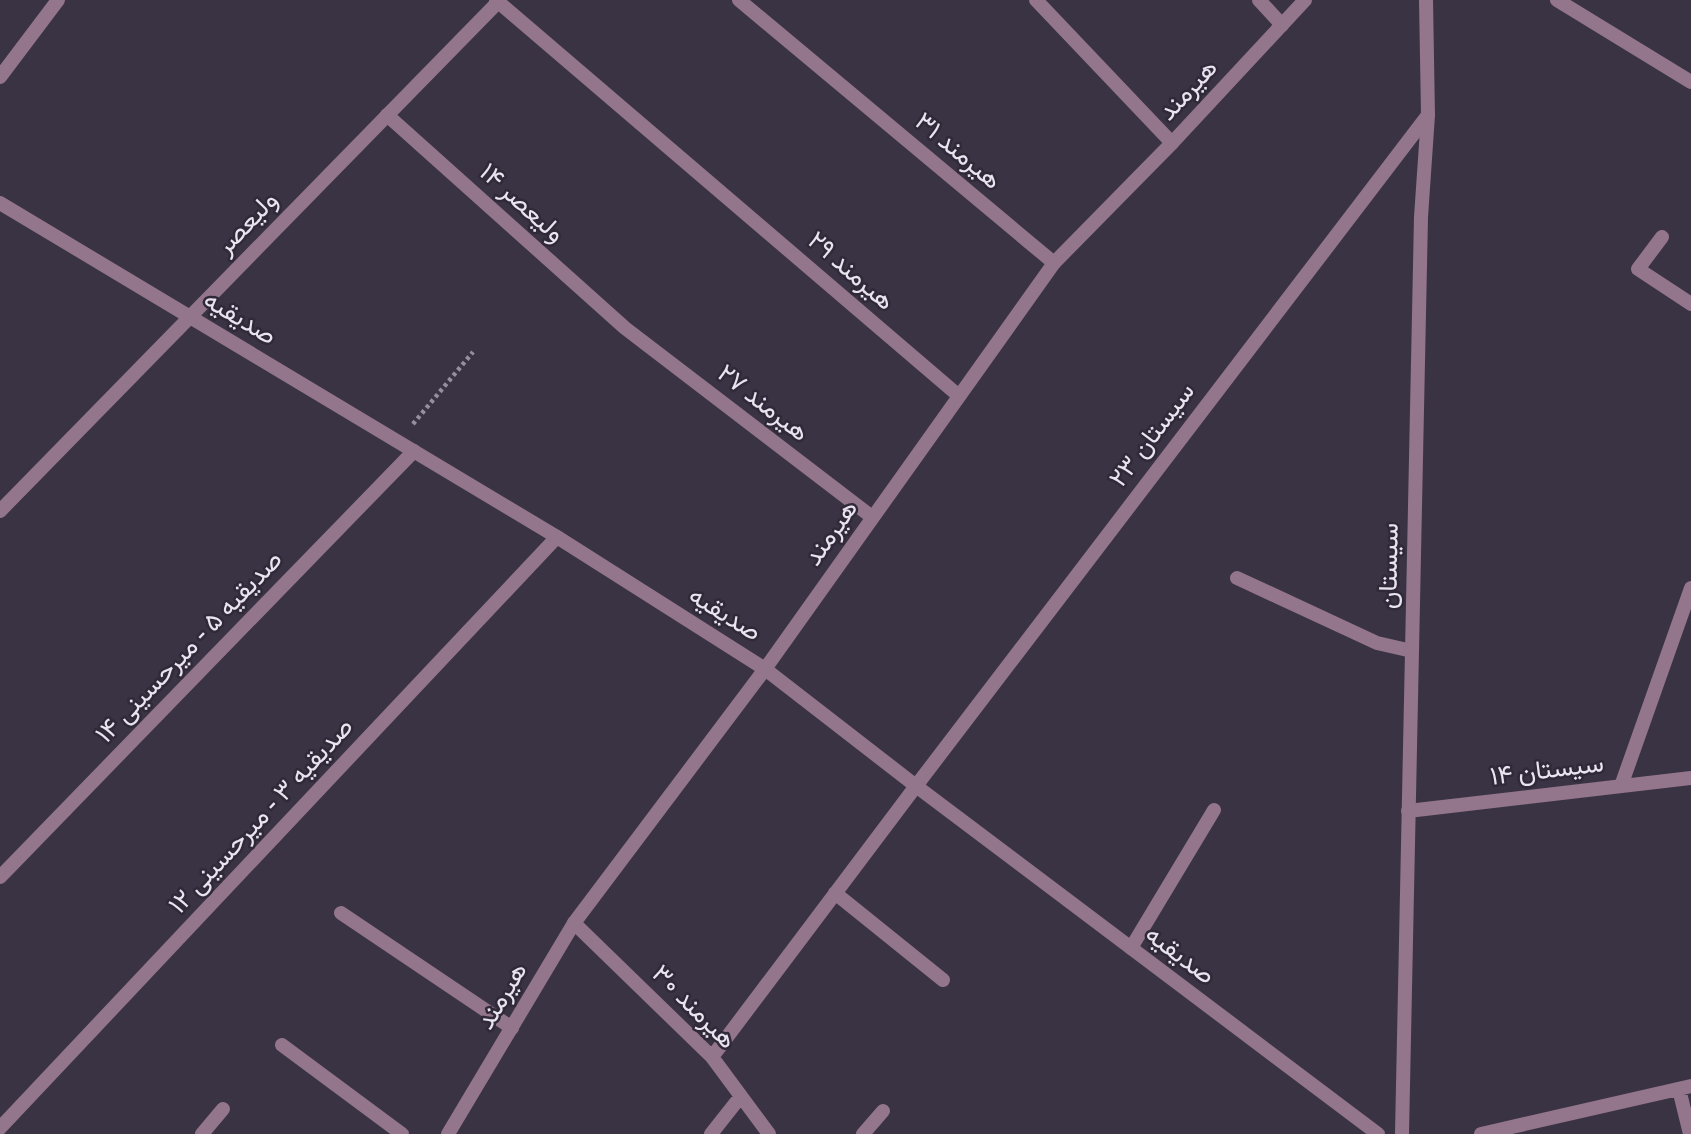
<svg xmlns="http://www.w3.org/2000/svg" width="1691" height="1134" font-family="Signika,Vazirmatn,sans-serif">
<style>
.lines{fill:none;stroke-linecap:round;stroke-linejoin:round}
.path{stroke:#96909e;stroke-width:4.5;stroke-dasharray:3.5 3.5;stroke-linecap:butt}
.minor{stroke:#93758c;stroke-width:14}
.tertiary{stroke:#93758c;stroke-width:14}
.labels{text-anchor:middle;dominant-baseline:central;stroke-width:5;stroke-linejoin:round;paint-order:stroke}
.street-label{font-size:26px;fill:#e9e4ef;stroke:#302939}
</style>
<rect width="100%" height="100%" fill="#3a3344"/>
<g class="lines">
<path class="path" d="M413 424 473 352"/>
<path class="minor" d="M496 0 959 396
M739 0 1054 263
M1036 0 1172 143
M1259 0 1282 25
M1557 0 1691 82
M0 77 58 0
M387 115 625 328 872 517
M1662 237 1638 269 1691 304
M1237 578 1377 643 1412 651
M1621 786 1691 588
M1408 811 1691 778
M0 877 414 451
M835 893 943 980
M341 913 512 1028
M574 923 712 1057 769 1134
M1131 948 1214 810
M282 1045 402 1134
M712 1057 916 786 1428 115
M1679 1089 1690 1134
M0 1128 557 537
M202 1134 223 1109
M711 1134 741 1096
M863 1134 883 1111
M1481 1134 1691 1086"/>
<path class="tertiary" d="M0 203 557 537 765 669 916 786 1378 1134
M0 511 500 0
M448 1134 574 923 765 669 1054 263 1172 143 1305 0
M1402 1134 1421 217 1428 115 1426 0"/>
</g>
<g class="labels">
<g class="street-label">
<text transform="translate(1188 90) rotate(-47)">هیرمند</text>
<text transform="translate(958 151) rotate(40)">هیرمند ۳۱</text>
<text transform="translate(522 203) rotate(42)">ولیعصر ۱۴</text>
<text transform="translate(247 223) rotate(-46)">ولیعصر</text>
<text transform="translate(851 271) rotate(41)">هیرمند ۲۹</text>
<text transform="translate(240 318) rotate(31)">صدیقیه</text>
<text transform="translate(763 403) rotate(38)">هیرمند ۲۷</text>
<text transform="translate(1152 435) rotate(-53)">سیستان ۲۳</text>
<text transform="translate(831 533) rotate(-55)">هیرمند</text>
<text transform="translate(1389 566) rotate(-89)">سیستان</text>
<text transform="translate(725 614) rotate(32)">صدیقیه</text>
<text transform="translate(189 647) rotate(-46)">صدیقیه ۵ - میرحسینی ۱۴</text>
<text transform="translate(1547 770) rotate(-7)">سیستان ۱۴</text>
<text transform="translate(261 816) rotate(-47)">صدیقیه ۳ - میرحسینی ۱۲</text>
<text transform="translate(1180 955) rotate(37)">صدیقیه</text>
<text transform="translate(502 996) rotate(-59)">هیرمند</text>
<text transform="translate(694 1007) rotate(45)">هیرمند ۳۰</text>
</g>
</g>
</svg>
